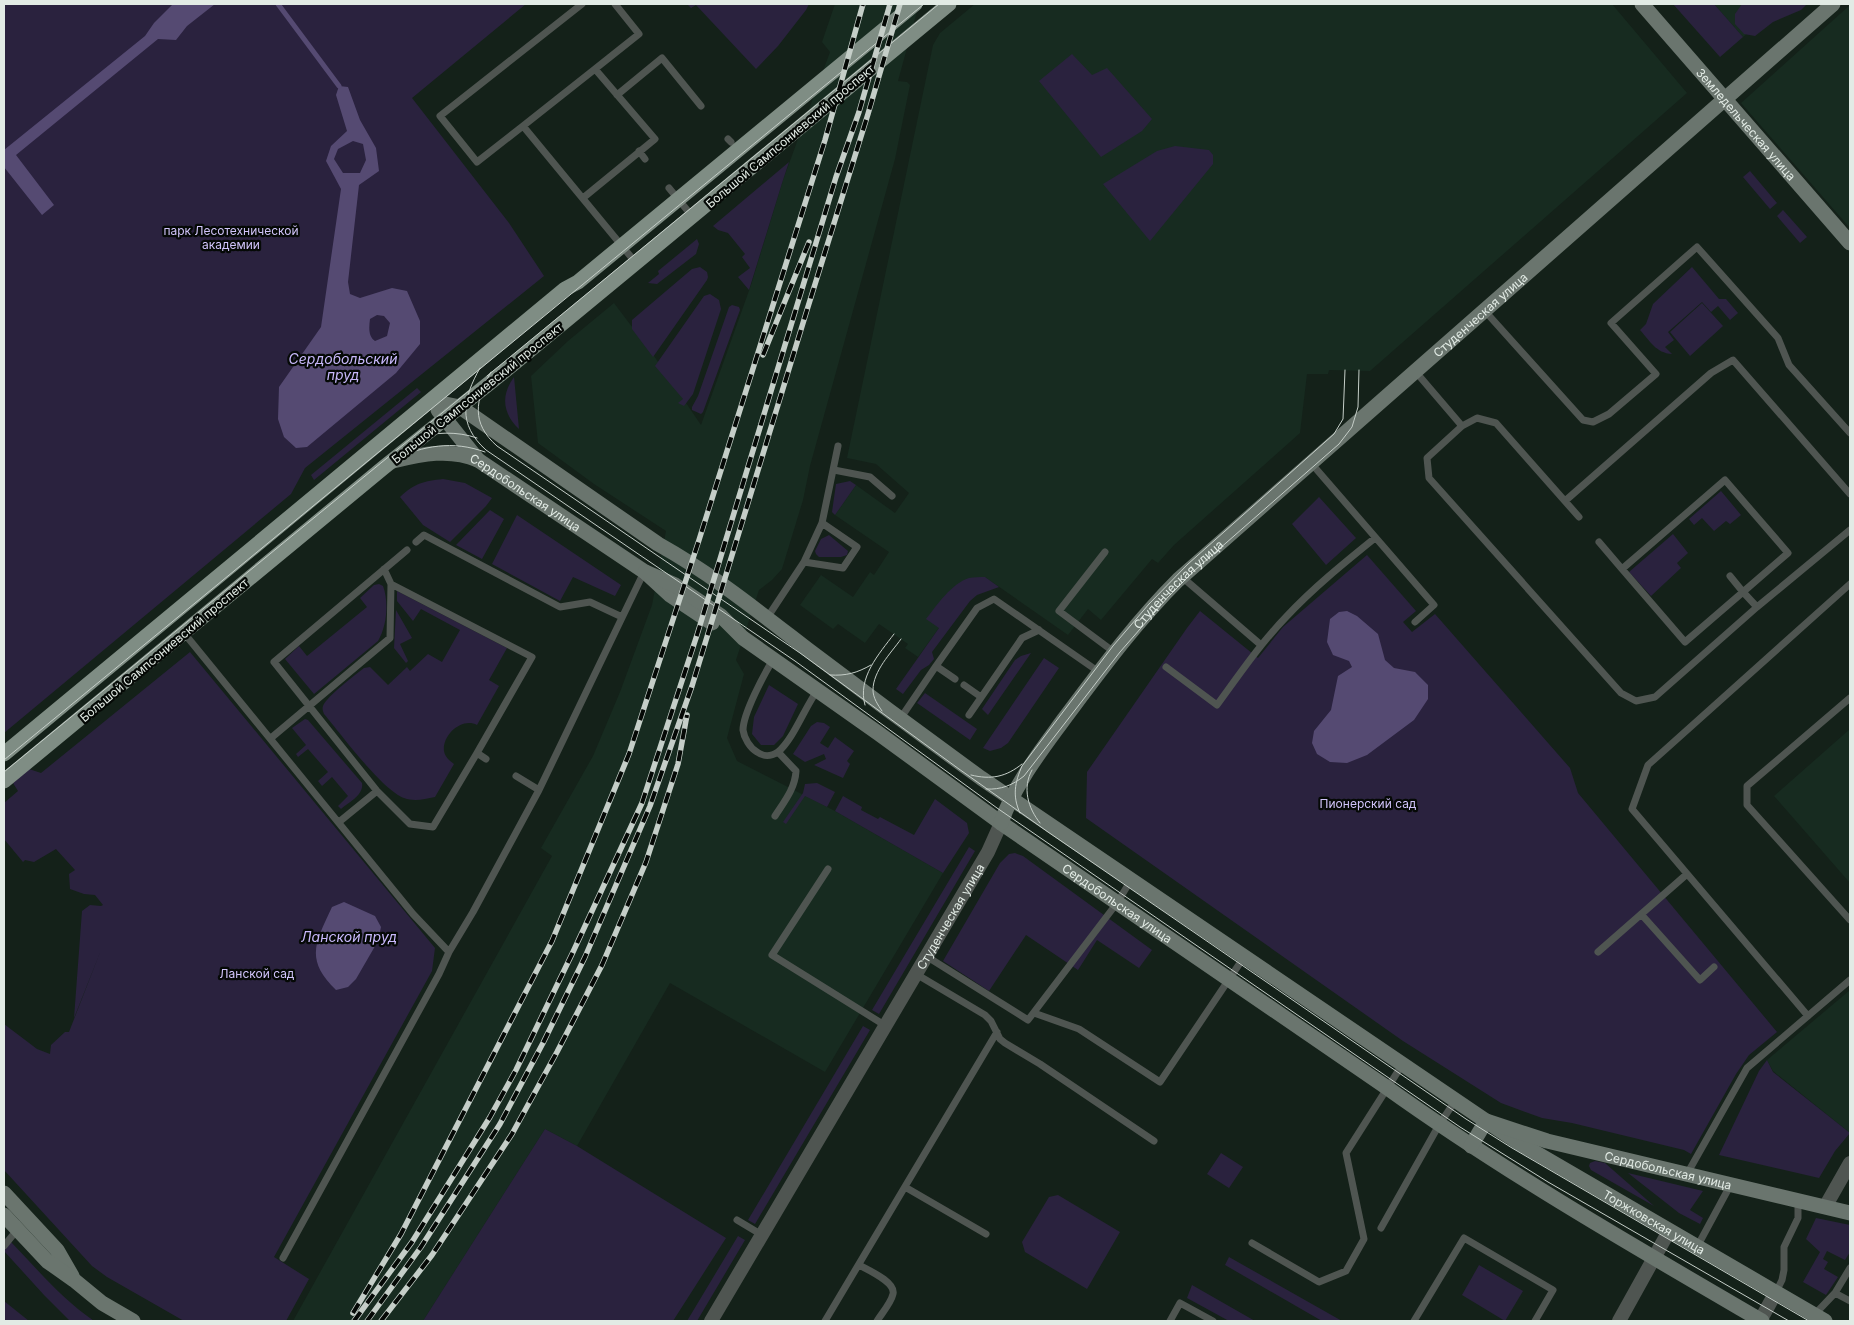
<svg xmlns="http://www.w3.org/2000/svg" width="1854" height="1325" font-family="Inter,sans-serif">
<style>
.built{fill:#172b20}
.green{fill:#2a223e}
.water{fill:#554a72;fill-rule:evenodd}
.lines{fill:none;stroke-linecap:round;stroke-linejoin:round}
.stream{stroke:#554a72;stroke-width:5}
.lane{stroke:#4f5551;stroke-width:7}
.street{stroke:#4f5551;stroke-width:14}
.secondary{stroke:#6a756e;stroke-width:15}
.primary{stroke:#7f8d84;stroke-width:15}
.tram{stroke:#c5cec8;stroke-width:1}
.rail-casing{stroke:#c5cec8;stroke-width:5.5}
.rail{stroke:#050906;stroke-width:4;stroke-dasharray:11;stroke-linecap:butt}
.labels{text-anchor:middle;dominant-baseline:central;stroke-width:4.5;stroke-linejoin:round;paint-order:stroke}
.street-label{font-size:12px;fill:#e2ebe5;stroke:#050906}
.park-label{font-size:12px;fill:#d1c4fa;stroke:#050906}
.water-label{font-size:14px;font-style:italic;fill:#c9b9fc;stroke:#050906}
</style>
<rect width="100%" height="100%" fill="#142119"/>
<path class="built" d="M835 4H919L898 81 907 82 910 85 895 159 810 466 803 500 782 569 772 580 759 590 736 660 744 674 727 738 737 761 835 811 943 873 825 1072 670 983 577 1146 545 1129 423 1321H293L552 856 541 848 593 756 620 692 652 605 666 531 594 484 538 443 531 376 568 341 614 303 654 356 701 425 751 285 783 180 830 52 822 42Z
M975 4H1612L1687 93 1370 371 1329 370 1328 374H1307L1300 433 1174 545 1158 563 1152 559 1101 620 1088 609 1068 635 985 577 939 628 918 657 905 648 908 644 879 624 865 643 838 624 833 629 800 605 821 575 853 597 870 572 874 575 889 552 835 515 856 485 895 513 909 493 876 464 847 458 933 45 940 33Z
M1714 4H1782L1743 37Z
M1850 5V228L1741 103Z
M1850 729V883L1774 796Z
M1850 990V1133L1773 1071 1767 1060Z"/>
<path class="green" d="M4 4H526L412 98 509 223 544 276 305 468 291 494 4 733Z
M687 4H809L806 10 778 46 756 69 696 5 691 8Z
M1673 4H1714L1743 37 1720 57Z
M1742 4H1807L1801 10 1773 22 1755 36 1744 34 1735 24V14Z
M1072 54 1092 75 1107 68 1152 119 1142 131 1101 157 1039 81Z
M1175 146 1209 150 1213 155V164L1150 241 1103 184 1157 151Z
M789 162 783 180 749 290 738 277 750 268 742 257 745 254 728 233 718 230 713 226Z
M1750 171 1777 203 1770 209 1743 177Z
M1783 210 1807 237 1800 243 1777 216Z
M697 239 699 244 696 254 657 284 648 283 659 274 658 271Z
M700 267 707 272 708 277 707 280 653 357 632 329V320L692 269Z
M1692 267 1719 299H1726L1738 313 1730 320 1718 306 1711 312 1702 302 1668 332 1674 340 1665 347 1672 354C1656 353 1650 341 1640 330L1646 324 1653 304Z
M710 294 719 300 721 309 693 394 684 406 678 403 683 399 655 366 704 296Z
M1702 303 1723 326 1690 356 1670 332Z
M732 305 739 307 740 310 703 412 701 414 692 410V407L698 396 729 307Z
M514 377 519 429C502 413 501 395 514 377Z
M417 388 421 392 314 480 311 475Z
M443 479 465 483 492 498 486 506 450 542 423 525 400 497C415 483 424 481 443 479Z
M850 481 856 485 835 515 832 512 836 484Z
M1721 491 1741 515 1730 524 1726 521 1714 531 1702 518 1694 525 1689 519Z
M1319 497 1356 538 1326 565 1292 524Z
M490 510 504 519 482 559 456 545Z
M517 515 621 585 615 596 573 577 560 601 492 564Z
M1673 534 1688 553 1677 563 1681 568 1651 596 1629 572Z
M829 535 848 551 847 555 841 557H819L816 554 815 551 821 539Z
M1367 555 1416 611 1403 622 1412 632 1435 614 1570 768 1578 793 1777 1032 1749 1055 1736 1074 1691 1154 1684 1150 1572 1123 1542 1118 1501 1103 1403 1041 1086 818 1087 772 1187 628 1200 611 1258 658 1283 627Z
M985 577 999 587 977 595 970 601 932 652 934 659 929 665 921 670 903 694 896 689 939 628 926 619C938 604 951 584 969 578 974 577 980 577 985 577Z
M379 584 383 586C389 602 387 626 378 641L314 694 285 659 299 646 307 656 367 607 360 598 374 585Z
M397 591 507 648 489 680 499 686 477 725C462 717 442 735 444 751 445 757 450 761 454 764L435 797C424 799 415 802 404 798 382 790 341 734 324 714 323 711 322 709 323 706 327 696 355 675 364 668L370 667 388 685 407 667 410 671 428 654 442 662 460 630 421 609 413 621 397 601Z
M396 610 412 638 400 644 408 661 406 663 394 648Z
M190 652 435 948 432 971 274 1257 309 1279 286 1321H184L107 1277 92 1266 4 1170V1024L37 1049 50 1054 51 1045 65 1032H69L101 950 74 1018 82 911 90 905 101 906 103 905 95 895 84 894 70 889 69 874 75 870 56 849 34 862 25 860 23 862 4 839V803L18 791 13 783 29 769 41 773Z
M1031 653 988 715 982 709 1015 660 1021 656Z
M1044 658 1059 668 1008 743 1001 748 990 751 983 748Z
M769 685 798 704 783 736 774 745H761L752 734 754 717Z
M925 693 977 729 970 740 917 703Z
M305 719 308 720 362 783C364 795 349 802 341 809L338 806 348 796 332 777 322 786 318 781 328 772 308 749 298 757 296 754 306 745 292 728Z
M817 722 824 723 830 727 820 743 828 748 835 737 854 751 847 761 850 764 843 778 814 765 826 759 824 754 805 762 793 754 811 726Z
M817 783 835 792 827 807 805 796 786 824 783 822 803 793 805 784Z
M843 796 862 807 861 810 878 819 880 817 914 835 935 799 967 823 969 833 943 873 835 811Z
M969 847 975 851 879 1014 872 1010Z
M1015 853 1023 856 1152 950 1139 968 1097 940 1078 970 1026 935 989 991 943 961 1000 863 1009 854Z
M863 1026 870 1030 755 1224 748 1220Z
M1767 1060 1773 1072 1850 1133 1835 1151 1819 1178 1719 1155 1759 1071Z
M545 1129 577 1146 726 1238 673 1321H423Z
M1221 1153 1243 1167 1229 1188 1207 1174Z
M1595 1161 1605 1163 1654 1206 1591 1170 1589 1166 1590 1163Z
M1628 1173 1703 1191 1690 1210 1703 1218 1700 1224 1679 1213Z
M1058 1195 1120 1232 1087 1289 1025 1252 1022 1242 1049 1197Z
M1816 1218 1850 1225V1252L1845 1260 1827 1251 1823 1259 1828 1262 1824 1269 1838 1277 1826 1295 1803 1282 1820 1252 1806 1239Z
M738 1236 745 1240 697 1321H687Z
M11 1242C38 1270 62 1299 94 1321H70L44 1295 4 1251Z
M1229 1257 1342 1321H1322L1225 1265Z
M1479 1265 1523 1291 1505 1321 1462 1295Z
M1192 1285 1255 1321H1229L1187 1298Z
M4 1301 29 1321H4Z"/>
<path class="water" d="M173 4H215L187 26 176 40 158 39 16 155 54 205 42 215 4 167V150L145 36 154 23Z
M339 86 348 87 360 120 376 148 379 171 359 185 348 282 350 294 360 298 392 288 407 291 420 321V344L396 373 307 447 296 448 284 437 278 419 279 387 321 327 341 189 326 161 331 146 347 131 336 95ZM353 141 363 144 366 160 360 173H343L334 159 338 149ZM377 315 384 316 390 323 387 336 375 341C368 336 369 327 370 319Z
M1347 611 1357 616 1378 634 1385 660 1394 668 1415 672 1428 685V699L1414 720 1367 755 1347 763 1330 762 1317 754 1312 743 1314 731 1331 710 1338 676 1352 667 1349 661 1333 655 1327 642 1330 619 1339 612Z
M344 902 375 916 381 927 378 941 356 979 348 987 336 990C304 959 316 942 332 907Z"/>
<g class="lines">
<path class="stream" d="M278 4 339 86"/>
<path class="lane" d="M595 69 639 34 615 4
M617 95 662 58 701 106
M523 126 477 162 440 116 582 4
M728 139 731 142
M639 151 645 159
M669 188 692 216
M583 198 655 139 595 69 523 126 636 263
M1484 310 1583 420 1593 422 1609 414 1656 374 1611 323 1697 247 1778 338 1789 365 1850 433
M1415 371 1462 426 1427 458 1429 478 1621 693 1636 701 1655 697 1757 607 1850 530
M1462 426 1477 418 1496 423 1579 517
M1311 463 1434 605 1415 622
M834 470 870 477 892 496
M1565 501 1711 373 1733 360 1850 494
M416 542 424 535 560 607 590 602 622 617
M1599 542 1622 569
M407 550 274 662 377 791 410 824 433 827 477 753
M1105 552 1059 611 1114 652
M804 562 843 568 857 547 822 523
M384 569 391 584 532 657 477 753 486 759
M1730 576 1743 592 1685 642 1622 569 1725 480 1788 553 1743 592 1757 607
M1182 577 1261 645
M767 618 804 562 822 523 838 446
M184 633 413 914 449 952 473 912 539 790 644 572
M773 660C764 674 743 714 743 730 744 738 750 748 757 752 764 757 770 757 778 752 793 740 805 707 817 691
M1166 667 1217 705C1239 675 1260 644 1286 617 1313 588 1344 563 1375 538
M955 679 936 666 977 608 994 599 1099 672
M964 685 981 697
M1850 698 1747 786V805L1850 920
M969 715 1022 638 1039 630
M900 719 936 666
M271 738 390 638 391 584
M516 776 539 790
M775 816C784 802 795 789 796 771L778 752
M339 822 377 791
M828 869 772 955 886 1026
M1641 914 1700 980 1714 967
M1598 952 1687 874
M926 956 1028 1020 1117 903 1131 880
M916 974 985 1015 991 1021 1000 1039 1005 1043 1040 1064 1154 1141
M1034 1013 1079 1029 1160 1082 1244 957
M1808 1016 1632 809 1648 765 1850 584
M1687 1174 1747 1068 1850 980
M905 1187 986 1234
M737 1220 762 1235
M1381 1228 1439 1125 1455 1101
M1252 1243 1319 1282 1346 1271 1364 1239 1346 1153 1402 1065
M4 1246 17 1230
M1697 1247 1731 1184
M283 1258 439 974 449 952
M859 1265C868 1270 896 1282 893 1294 891 1303 882 1313 877 1321
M1776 1292 1782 1280 1784 1270V1247L1798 1218V1200
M1835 1293 1850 1268
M1815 1314 1835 1293 1850 1301
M825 1321 997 1032
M1170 1321 1180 1303 1213 1321
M1414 1321 1464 1238 1553 1290 1535 1321"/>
<g class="street">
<path d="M1825 1207 1850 1163"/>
<path id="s1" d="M711 1321 988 852 1001 823"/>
<path d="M1619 1321 1669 1231"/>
<path d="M1760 1321 1776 1292"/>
</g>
<g class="secondary">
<path id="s2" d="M1642 4 1850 243"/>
<path id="s3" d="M431 401 460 407 658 544C712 574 759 612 807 649 865 693 923 736 981 778L1486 1121 1519 1143 1825 1321"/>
<path d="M438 410 478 460"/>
<path id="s4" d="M393 461C422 454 450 448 478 460L645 572 670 595 712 623"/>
<path id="s5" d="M645 572 675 585 721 616 743 638 878 733 1001 823 1386 1087C1506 1173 1635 1247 1762 1321"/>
<path id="s6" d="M1001 823C1014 785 1040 752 1064 719 1100 671 1135 623 1178 580L1833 4"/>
<path id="s7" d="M1471 1146 1486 1121 1547 1141 1850 1213"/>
<path d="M4 1193 57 1250 72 1276"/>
<path d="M4 1215 47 1261 74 1280 102 1303 133 1321"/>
</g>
<path class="primary" d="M4 754 565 289 578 282 915 4
M4 781 383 468 512 365 949 4"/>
<path class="tram" d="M480 368C463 398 457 424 486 450L795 661 997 808 1460 1127 1548 1182 1789 1321
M491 372C475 400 471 423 497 446L800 653 959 769 1048 832 1466 1119 1512 1148 1809 1321
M487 376 939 4
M415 438C435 432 457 431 477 438
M393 459C424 446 452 440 485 452
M830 675C846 676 857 673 871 665
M865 705C857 678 879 654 894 634
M882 711C878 705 873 698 873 690 873 671 891 653 901 639
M4 760 924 4
M1032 770C1022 788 1028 808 1040 823
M4 772 470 390
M971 775C991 780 1006 777 1022 764
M986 789C1001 790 1013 785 1024 776L1120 652 1168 597 1194 571 1339 444 1352 427 1358 407 1359 370
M1020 813C1012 796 1015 782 1022 766L1113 646 1149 604 1188 564 1334 434 1343 419 1345 370"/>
<defs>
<path id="rail" d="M763 355 809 242
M353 1313 401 1234 552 941 629 754 699 540 825 140 863 4
M354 1321 412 1242 490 1117 516 1070 573 952 642 803 697 635 836 177 859 112 890 4
M367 1321 421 1247 500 1124 543 1043 585 957 650 806 692 686 807 310 868 114 900 4
M381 1321 432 1255 512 1134 557 1052 602 965 646 862 678 764 687 715"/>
</defs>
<use href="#rail" class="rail-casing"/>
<use href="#rail" class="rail"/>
</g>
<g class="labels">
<g class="street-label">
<text stroke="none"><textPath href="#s2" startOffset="159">Земледельческая улица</textPath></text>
<text transform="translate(790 136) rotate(-40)">Большой Сампсониевский проспект</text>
<text stroke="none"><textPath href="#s6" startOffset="704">Студенческая улица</textPath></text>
<text transform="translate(477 393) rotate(-39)">Большой Сампсониевский проспект</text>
<text stroke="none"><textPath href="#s4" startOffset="144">Сердобольская улица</textPath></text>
<text stroke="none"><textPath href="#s6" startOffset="299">Студенческая улица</textPath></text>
<text transform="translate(164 650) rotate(-40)">Большой Сампсониевский проспект</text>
<text stroke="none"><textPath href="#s5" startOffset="578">Сердобольская улица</textPath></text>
<text stroke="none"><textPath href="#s1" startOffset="470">Студенческая улица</textPath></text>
<text stroke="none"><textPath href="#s7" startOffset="218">Сердобольская улица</textPath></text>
<text stroke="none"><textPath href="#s3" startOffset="1476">Торжковская улица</textPath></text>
</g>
<g class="park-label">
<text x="231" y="230">парк Лесотехнической<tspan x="231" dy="14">академии</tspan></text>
<text x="1368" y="803">Пионерский сад</text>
<text x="257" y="973">Ланской сад</text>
</g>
<g class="water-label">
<text x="343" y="358">Сердобольский<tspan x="343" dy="16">пруд</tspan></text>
<text x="349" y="936">Ланской пруд</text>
</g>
</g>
<rect width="1854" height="1325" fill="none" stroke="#e2ebe5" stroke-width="10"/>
</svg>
